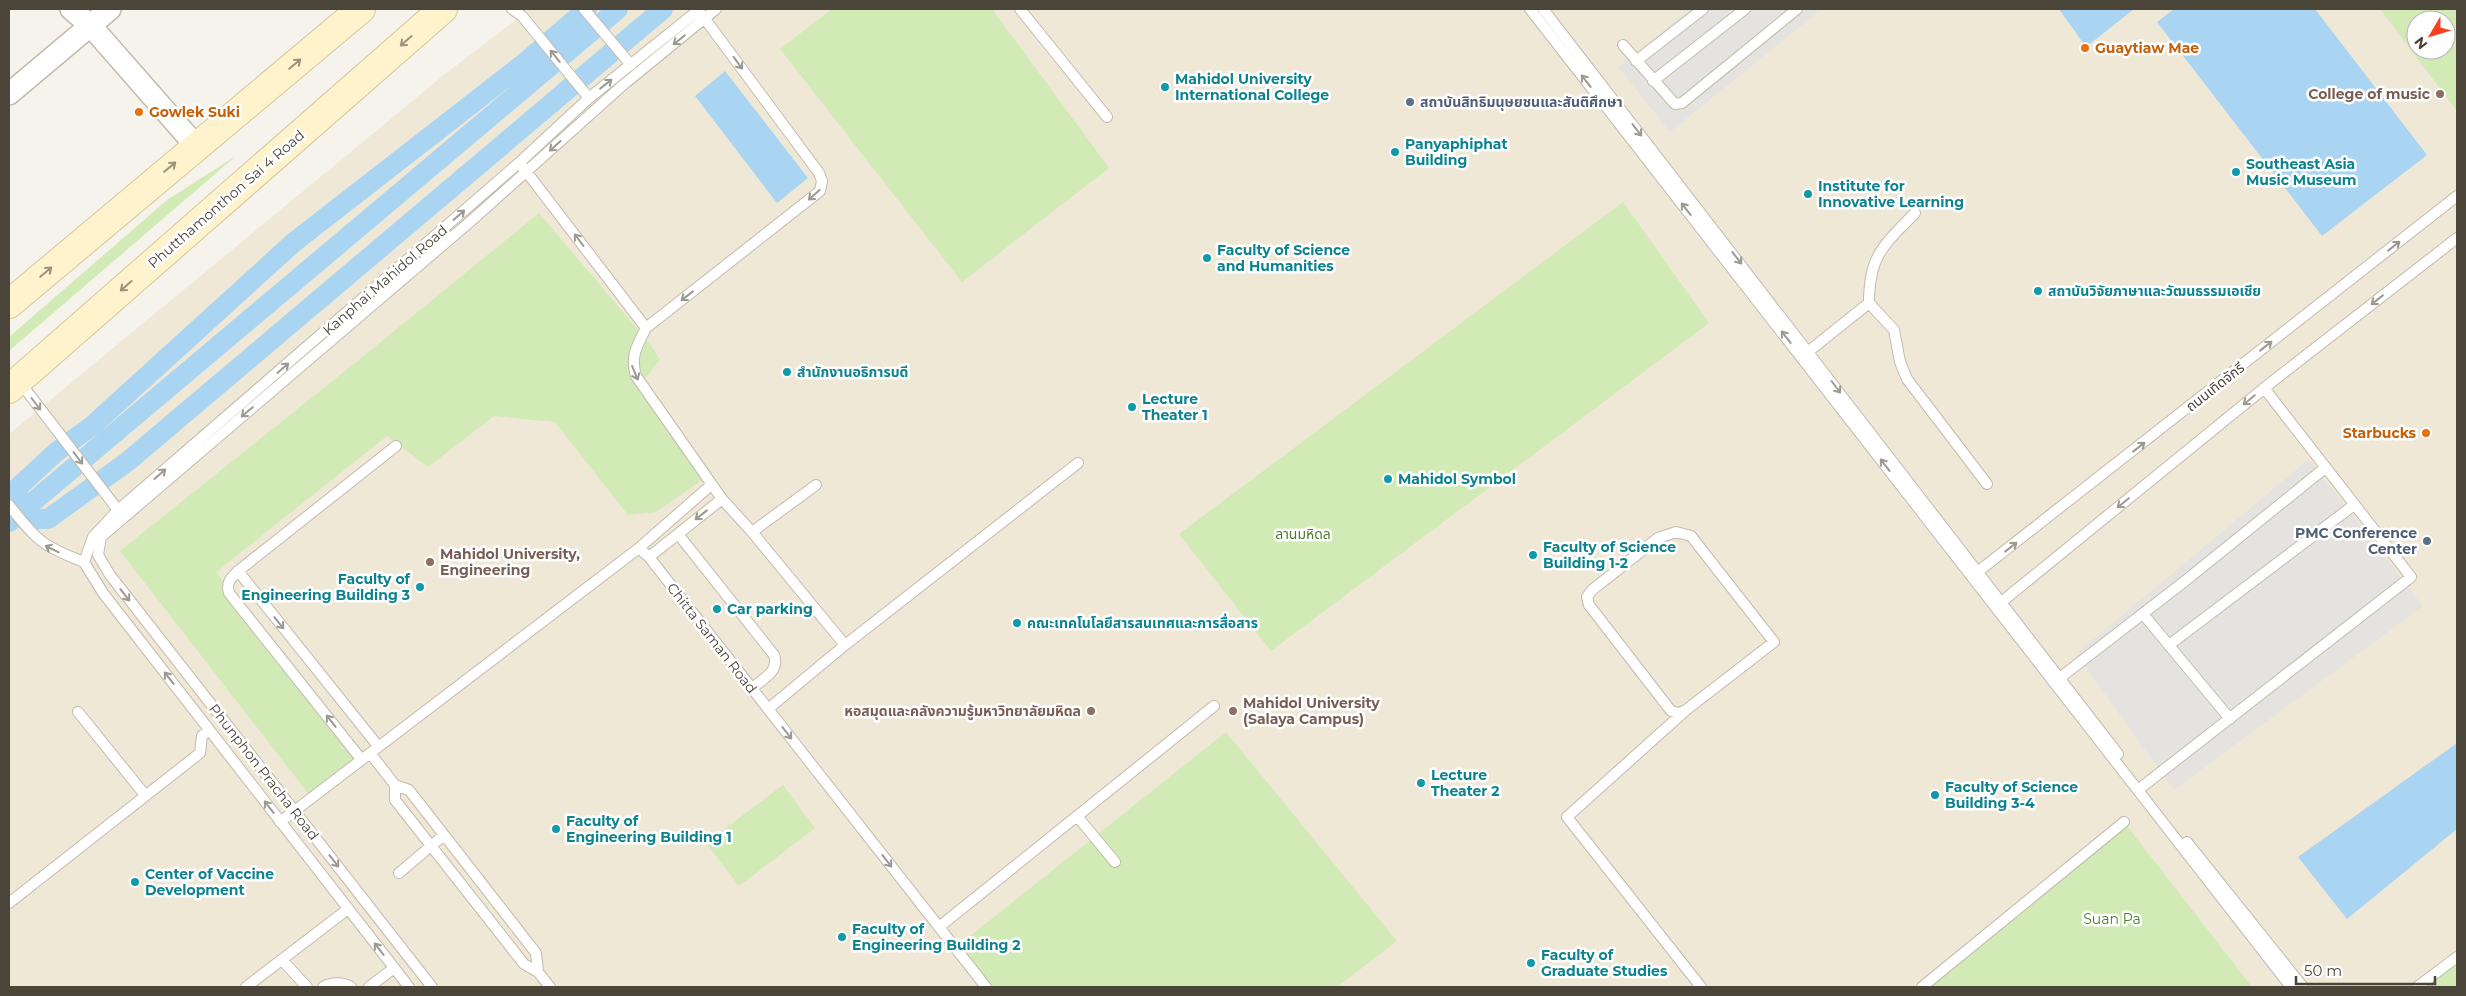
<svg xmlns="http://www.w3.org/2000/svg" width="2466" height="996" font-family="Montserrat,'Noto Sans Thai',sans-serif">
<style>
.education{fill:#efe8d6;fill-rule:evenodd}
.green{fill:#d2eab5;fill-rule:evenodd}
.parking{fill:#e5e3e0}
.water{fill:#a9d4f2}
.lines{fill:none;stroke-linecap:round;stroke-linejoin:round}
.canal{stroke:#a9d4f2;stroke-width:20}
.lane-casing{stroke:#c2bbae;stroke-width:12}
.street-casing{stroke:#c2bbae;stroke-width:24}
.secondary-casing{stroke:#d6c79b;stroke-width:30}
.lane{stroke:#fff;stroke-width:10}
.street{stroke:#fff;stroke-width:21}
.secondary{stroke:#fff3cd;stroke-width:28}
.oneway{stroke:#9c9892}
.oneway2{stroke:#9c937c}
.food-dot{fill:#e8710a;stroke:#fff;stroke-width:2}
.culture-dot{fill:#0f9aa8;stroke:#fff;stroke-width:2}
.education-dot{fill:#8d6e63;stroke:#fff;stroke-width:2}
.service-dot{fill:#5c6f8a;stroke:#fff;stroke-width:2}
.labels{text-anchor:middle;dominant-baseline:central;stroke-width:5;stroke-linejoin:round;paint-order:stroke}
.food-label{font-size:14px;font-weight:bold;fill:#c56008;stroke:#fff;text-anchor:start}
.culture-label{font-size:14px;font-weight:bold;fill:#0d838f;stroke:#fff;text-anchor:start}
.education-label{font-size:14px;font-weight:bold;fill:#785e54;stroke:#fff;text-anchor:end}
.service-label{font-size:14px;font-weight:bold;fill:#4e5e75;stroke:#fff;text-anchor:start}
.street-label{font-size:14px;fill:#4b4439;stroke:#fff}
.park-label{font-size:14px;fill:#4a7f2a;stroke:#fff}
</style>
<rect width="100%" height="100%" fill="#f6f3ec"/>
<path class="education" d="M530 9H2457V987H9V434L445 74ZM2416 20H2446V50H2416Z"/>
<path class="green" d="M832 9H992L1109 168 962 282 780 49Z
M2380 9H2457V111ZM2416 20H2446V50H2416Z
M236 156 9 351V337L167 200Z
M1623 202 1709 323 1271 651 1179 534Z
M539 213 650 344 660 360 641 383 712 473 656 512 628 515 555 422 494 416 428 467 387 436 216 572 361 759 311 797 120 551 355 363Z
M1226 732 1397 941 1337 987H986L955 948Z
M783 785 815 828 739 886 706 843Z
M2124 822 2252 987H1922Z
M2457 957V987H2417Z"/>
<path class="parking" d="M1690 9H1822L1670 132 1618 67Z
M2309 459 2423 606 2174 790 2076 654Z"/>
<path class="water" d="M2059 9H2134L2086 47Z
M2174 9H2315L2427 155 2322 236 2157 22Z
M725 71 808 178 777 203 695 96Z
M2457 743V829L2347 919 2298 857Z"/>
<g class="lines">
<path class="canal" d="M587 9 523 64 293 243 93 425 55 453 14 491 35 519H48L127 462 663 9
M9 522 618 9"/>
<defs>
<path id="lane" d="M512 9 522 16 589 98
M584 9 631 65
M1020 9 1107 117
M1530 9 2291 987
M1543 9 2118 754
M1623 45 1675 104 1682 103 1797 9
M1636 61 1703 9
M1653 81 1745 9
M522 166 646 328 820 191 822 181 819 173 702 15
M1869 303C1869 255 1884 245 1915 213
M646 328C637 346 630 356 636 376L722 499 649 557
M1809 351 1869 303 1894 330 1900 362 1907 379 1987 484
M19 381 118 510
M722 499 752 532 816 485
M9 505C36 540 42 546 84 562
M752 532 845 645
M1676 532 1691 536 1774 642 1686 710 1679 713 1671 711 1589 605 1587 597 1592 590 1658 538Z
M678 534 774 655C780 671 763 679 752 688
M639 548 649 557 986 987
M84 562 93 537 118 510 520 162 589 98 700 9
M84 562 103 593 409 987
M238 571 378 746
M1975 574 2457 196
M1999 604 2273 381 2457 238
M2143 614 2230 719
M2169 645 2354 505
M2061 677 2185 581 2325 468
M768 709 845 645 1078 463
M1685 711 1567 817 1701 987
M78 712 145 795
M370 753 395 785 409 790 536 953 538 972
M361 759 229 593C226 582 231 578 238 571L396 446
M395 785V800L524 964 538 972 550 987
M2143 786 2411 577 2264 388
M1077 816 1115 862
M280 822 639 548 711 485
M2187 842 2303 987
M399 873 444 835
M9 903 200 753 202 736 209 730
M939 927 1214 706
M282 960 307 987
M246 987 348 909
M323 987C331 982 343 982 351 987
M369 987 394 968
M432 987 110 575 98 555 101 537 471 221 623 85 716 9
M1922 987 2124 822
M2417 987 2457 957"/>
<path id="street" d="M71 9 90 25 196 146
M9 94 110 9"/>
<path id="secondary" d="M9 304 361 9
M9 389 443 9"/>
</defs>
<use href="#lane" class="lane-casing"/>
<use href="#street" class="street-casing"/>
<use href="#secondary" class="secondary-casing"/>
<use href="#lane" class="lane"/>
<use href="#street" class="street"/>
<use href="#secondary" class="secondary"/>
</g>
<defs><path id="oneway-shaft" d="M-6 0H5M1.5-3L5.5 0L1.5 3" fill="none" stroke-width="1.6" stroke-linecap="round" stroke-linejoin="round" transform="scale(1.25)"/></defs>
<g class="oneway">
<use href="#oneway-shaft" transform="translate(679 40) rotate(141)"/>
<use href="#oneway-shaft" transform="translate(555 56) rotate(-129)"/>
<use href="#oneway-shaft" transform="translate(738 63) rotate(54)"/>
<use href="#oneway-shaft" transform="translate(1586 81) rotate(-128)"/>
<use href="#oneway-shaft" transform="translate(606 84) rotate(-38)"/>
<use href="#oneway-shaft" transform="translate(1637 130) rotate(52)"/>
<use href="#oneway-shaft" transform="translate(555 146) rotate(138)"/>
<use href="#oneway-shaft" transform="translate(814 195) rotate(138)"/>
<use href="#oneway-shaft" transform="translate(1686 209) rotate(-128)"/>
<use href="#oneway-shaft" transform="translate(459 215) rotate(-41)"/>
<use href="#oneway-shaft" transform="translate(579 240) rotate(-127)"/>
<use href="#oneway-shaft" transform="translate(2394 246) rotate(-38)"/>
<use href="#oneway-shaft" transform="translate(1737 258) rotate(52)"/>
<use href="#oneway-shaft" transform="translate(687 296) rotate(142)"/>
<use href="#oneway-shaft" transform="translate(2377 300) rotate(142)"/>
<use href="#oneway-shaft" transform="translate(1786 337) rotate(-128)"/>
<use href="#oneway-shaft" transform="translate(2266 346) rotate(-38)"/>
<use href="#oneway-shaft" transform="translate(283 368) rotate(-41)"/>
<use href="#oneway-shaft" transform="translate(635 373) rotate(68)"/>
<use href="#oneway-shaft" transform="translate(1836 387) rotate(53)"/>
<use href="#oneway-shaft" transform="translate(2249 400) rotate(141)"/>
<use href="#oneway-shaft" transform="translate(36 404) rotate(53)"/>
<use href="#oneway-shaft" transform="translate(247 412) rotate(140)"/>
<use href="#oneway-shaft" transform="translate(2139 447) rotate(-38)"/>
<use href="#oneway-shaft" transform="translate(78 458) rotate(53)"/>
<use href="#oneway-shaft" transform="translate(1885 465) rotate(-128)"/>
<use href="#oneway-shaft" transform="translate(160 474) rotate(-41)"/>
<use href="#oneway-shaft" transform="translate(2123 503) rotate(141)"/>
<use href="#oneway-shaft" transform="translate(701 515) rotate(142)"/>
<use href="#oneway-shaft" transform="translate(2011 547) rotate(-38)"/>
<use href="#oneway-shaft" transform="translate(52 549) rotate(-154)"/>
<use href="#oneway-shaft" transform="translate(125 595) rotate(52)"/>
<use href="#oneway-shaft" transform="translate(279 623) rotate(51)"/>
<use href="#oneway-shaft" transform="translate(169 678) rotate(-128)"/>
<use href="#oneway-shaft" transform="translate(331 721) rotate(-128)"/>
<use href="#oneway-shaft" transform="translate(787 733) rotate(52)"/>
<use href="#oneway-shaft" transform="translate(269 807) rotate(-128)"/>
<use href="#oneway-shaft" transform="translate(334 861) rotate(52)"/>
<use href="#oneway-shaft" transform="translate(887 861) rotate(52)"/>
<use href="#oneway-shaft" transform="translate(379 949) rotate(-128)"/>
</g>
<g class="oneway2">
<use href="#oneway-shaft" transform="translate(406 41) rotate(139)"/>
<use href="#oneway-shaft" transform="translate(295 64) rotate(-40)"/>
<use href="#oneway-shaft" transform="translate(170 167) rotate(-40)"/>
<use href="#oneway-shaft" transform="translate(46 272) rotate(-40)"/>
<use href="#oneway-shaft" transform="translate(126 286) rotate(139)"/>
</g>
<g class="food-dot">
<circle cx="2085" cy="48" r="5"/>
<circle cx="139" cy="112" r="5"/>
<circle cx="2426" cy="433" r="5"/>
</g>
<g class="culture-dot">
<circle cx="1165" cy="87" r="5"/>
<circle cx="1395" cy="152" r="5"/>
<circle cx="2236" cy="172" r="5"/>
<circle cx="1808" cy="194" r="5"/>
<circle cx="1207" cy="258" r="5"/>
<circle cx="2038" cy="291" r="5"/>
<circle cx="787" cy="372" r="5"/>
<circle cx="1132" cy="407" r="5"/>
<circle cx="1388" cy="479" r="5"/>
<circle cx="1533" cy="555" r="5"/>
<circle cx="420" cy="587" r="5"/>
<circle cx="717" cy="609" r="5"/>
<circle cx="1017" cy="623" r="5"/>
<circle cx="1421" cy="783" r="5"/>
<circle cx="1935" cy="795" r="5"/>
<circle cx="556" cy="829" r="5"/>
<circle cx="135" cy="882" r="5"/>
<circle cx="842" cy="937" r="5"/>
<circle cx="1531" cy="963" r="5"/>
</g>
<g class="education-dot">
<circle cx="2440" cy="94" r="5"/>
<circle cx="430" cy="562" r="5"/>
<circle cx="1091" cy="711" r="5"/>
<circle cx="1233" cy="711" r="5"/>
</g>
<g class="service-dot">
<circle cx="1410" cy="102" r="5"/>
<circle cx="2427" cy="541" r="5"/>
</g>
<g class="labels">
<g class="food-label">
<text x="2095" y="48">Guaytiaw Mae</text>
<text x="149" y="112">Gowlek Suki</text>
<text x="2416" y="433" text-anchor="end">Starbucks</text>
</g>
<g class="culture-label">
<text x="1175" y="79">Mahidol University<tspan x="1175" dy="16">International College</tspan></text>
<text x="1405" y="144">Panyaphiphat<tspan x="1405" dy="16">Building</tspan></text>
<text x="2246" y="164">Southeast Asia<tspan x="2246" dy="16">Music Museum</tspan></text>
<text x="1818" y="186">Institute for<tspan x="1818" dy="16">Innovative Learning</tspan></text>
<text x="1217" y="250">Faculty of Science<tspan x="1217" dy="16">and Humanities</tspan></text>
<text x="2048" y="291">สถาบันวิจัยภาษาและวัฒนธรรมเอเชีย</text>
<text x="797" y="372">สำนักงานอธิการบดี</text>
<text x="1142" y="399">Lecture<tspan x="1142" dy="16">Theater 1</tspan></text>
<text x="1398" y="479">Mahidol Symbol</text>
<text x="1543" y="547">Faculty of Science<tspan x="1543" dy="16">Building 1-2</tspan></text>
<text x="410" y="579" text-anchor="end">Faculty of<tspan x="410" dy="16">Engineering Building 3</tspan></text>
<text x="727" y="609">Car parking</text>
<text x="1027" y="623">คณะเทคโนโลยีสารสนเทศและการสื่อสาร</text>
<text x="1431" y="775">Lecture<tspan x="1431" dy="16">Theater 2</tspan></text>
<text x="1945" y="787">Faculty of Science<tspan x="1945" dy="16">Building 3-4</tspan></text>
<text x="566" y="821">Faculty of<tspan x="566" dy="16">Engineering Building 1</tspan></text>
<text x="145" y="874">Center of Vaccine<tspan x="145" dy="16">Development</tspan></text>
<text x="852" y="929">Faculty of<tspan x="852" dy="16">Engineering Building 2</tspan></text>
<text x="1541" y="955">Faculty of<tspan x="1541" dy="16">Graduate Studies</tspan></text>
</g>
<g class="education-label">
<text x="2430" y="94">College of music</text>
<text x="440" y="554" text-anchor="start">Mahidol University,<tspan x="440" dy="16">Engineering</tspan></text>
<text x="1243" y="703" text-anchor="start">Mahidol University<tspan x="1243" dy="16">(Salaya Campus)</tspan></text>
<text x="1081" y="711">หอสมุดและคลังความรู้มหาวิทยาลัยมหิดล</text>
</g>
<g class="service-label">
<text x="1420" y="102">สถาบันสิทธิมนุษยชนและสันติศึกษา</text>
<text x="2417" y="533" text-anchor="end">PMC Conference<tspan x="2417" dy="16">Center</tspan></text>
</g>
<g class="street-label">
<text transform="translate(226 199) rotate(-41)">Phutthamonthon Sai 4 Road</text>
<text transform="translate(385 280) rotate(-41)">Kanphai Mahidol Road</text>
<text transform="translate(2215 387) rotate(-38)">ถนนเทิดจักรี</text>
<text transform="translate(712 638) rotate(52)">Chitta Saman Road</text>
<text transform="translate(264 772) rotate(52)">Phunphon Pracha Road</text>
</g>
<g class="park-label">
<text x="1303" y="534">ลานมหิดล</text>
<text x="2112" y="919">Suan Pa</text>
</g>
</g>
<rect width="2466" height="996" fill="none" stroke="#4b4439" stroke-width="20"/>
<g transform="translate(2431 35) rotate(232)"><circle r="24" fill="#ffffff" stroke="#b7b4b0"/>
<path d="M0-4L9 19L0 12L-9 19Z" fill="#fc3f1d"/>
<text y="-8" font-size="14" font-weight="bold" text-anchor="middle" fill="#4b4439">N</text>
</g>
<path d="M2296 976v8h139v-8" fill="none" stroke="#4b4439" stroke-width="2.5"/>
<text x="2304" y="976" font-size="15" fill="#4b4439" stroke="#ffffff" stroke-width="4" paint-order="stroke">50 m</text>
</svg>
